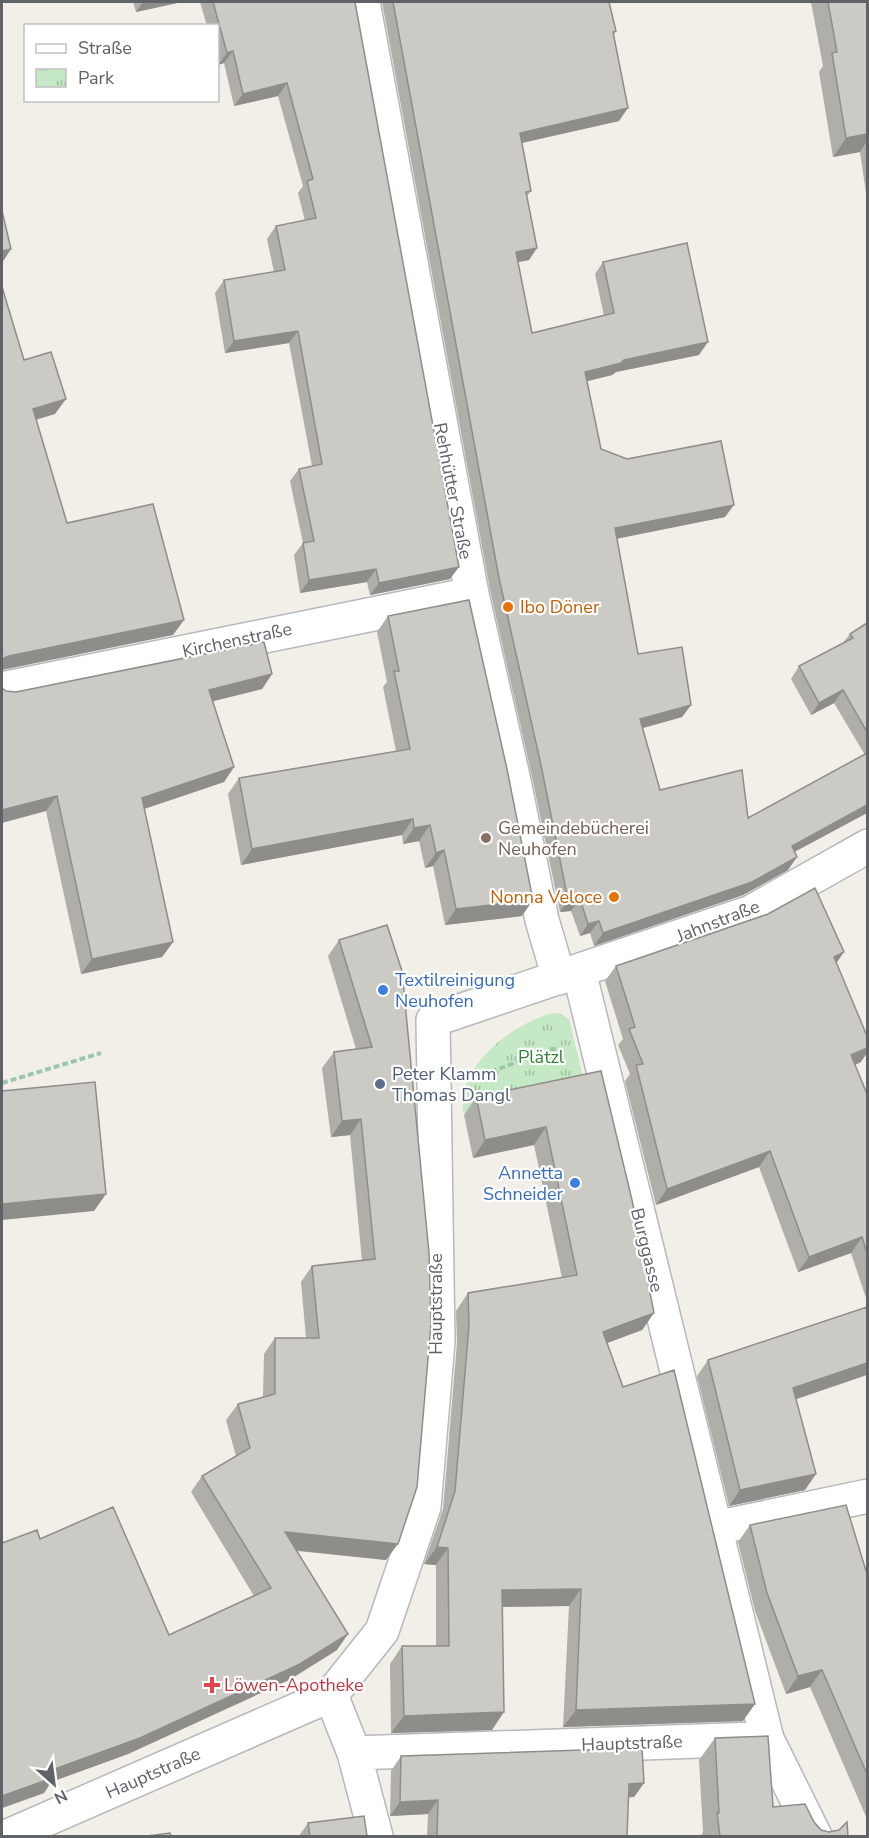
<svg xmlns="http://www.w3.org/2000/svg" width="869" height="1838" font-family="'Nunito Sans',sans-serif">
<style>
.park{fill:url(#park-tufts)}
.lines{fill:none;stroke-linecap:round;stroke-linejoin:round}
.minor-casing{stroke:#b5b8bc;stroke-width:36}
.path{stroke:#9cc7a9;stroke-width:4;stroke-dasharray:6 3;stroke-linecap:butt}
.minor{stroke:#fff;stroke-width:33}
.wall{fill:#afaea9}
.shaded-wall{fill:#8f8d8a}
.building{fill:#cccac5;stroke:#8f8d8a;stroke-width:1.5}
.food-dot{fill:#e8710a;stroke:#fff;stroke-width:2}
.education-dot{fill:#8d6e63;stroke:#fff;stroke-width:2}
.shop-dot{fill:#3f7fe0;stroke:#fff;stroke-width:2}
.service-dot{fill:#5c6f8a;stroke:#fff;stroke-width:2}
.health-dot{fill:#e0444e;stroke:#fff;stroke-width:2}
.labels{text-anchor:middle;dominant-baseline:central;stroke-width:4.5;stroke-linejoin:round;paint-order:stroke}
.street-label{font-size:18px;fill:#5f6368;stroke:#fff}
.food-label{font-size:18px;fill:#c56008;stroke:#fff;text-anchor:start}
.education-label{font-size:18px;fill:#785e54;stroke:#fff;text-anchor:start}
.shop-label{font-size:18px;fill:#366cbe;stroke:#fff;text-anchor:start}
.park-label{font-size:18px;fill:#348238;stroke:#fff}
.service-label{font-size:18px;fill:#4e5e75;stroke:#fff;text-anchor:start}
.health-label{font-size:18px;fill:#be3a42;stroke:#fff;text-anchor:start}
</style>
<defs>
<pattern id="park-tufts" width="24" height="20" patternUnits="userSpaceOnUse" patternTransform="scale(1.5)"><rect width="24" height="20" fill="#c5e8c5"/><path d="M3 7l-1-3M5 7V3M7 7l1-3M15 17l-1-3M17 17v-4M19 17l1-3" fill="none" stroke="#a3c0a4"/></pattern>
</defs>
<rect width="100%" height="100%" fill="#f1efe8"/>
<path class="park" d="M553 1013 561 1014 569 1019 585 1085 463 1113C463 1107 462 1100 463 1094 472 1056 517 1022 553 1013Z"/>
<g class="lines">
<defs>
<path id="minor" d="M363 2 472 594 514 781 542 920 559 978
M2 689 472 594
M579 971 767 1739 815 1836
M715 1528 868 1496
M331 1695 354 1753 376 1836
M354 1753 756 1739
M8 1836 331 1695 382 1631 424 1507 438 1341 433 1020 751 912 868 846"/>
</defs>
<use href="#minor" class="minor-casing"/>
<path class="path" d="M474 1078 552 1049H557
M2 1083 101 1053"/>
<use href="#minor" class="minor"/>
</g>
<path class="wall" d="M133 2H182L136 12Z
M200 2H355L450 579 370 595 367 582 300 593 294 555 303 543 290 481 299 469 312 466 289 343 225 353 215 293 224 280 274 272 267 239 276 226 305 221 298 193 303 186 278 96 234 106 224 63 218 65V26H207Z
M382 2H609L616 31 614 35 619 121 522 143 531 191 527 196 537 248 529 260 518 262 532 333 604 316 595 274 603 262 699 355 616 372 612 375 587 381 601 449 725 517 616 538 638 654 691 705 682 717 643 728 660 790 748 818 865 755 834 703 811 715 791 679 799 666 843 643 850 634 867 623V813L794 852 788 870 743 895 594 946 590 933 580 936 571 911 560 912 532 777 490 590Z
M811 2H867V200L860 152 833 157 819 72 823 66Z
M388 616 522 916 445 925 433 866 425 868 419 841 403 844 402 835 241 865 228 794 239 778 396 751 383 687 387 682 377 632Z
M272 674 262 689 213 701 234 767 224 782 144 809 173 942 162 957 81 974 46 811 6 691 16 692Z
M339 940 402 971 386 1560 297 1551 337 1650 289 1680 128 1754 51 1782 44 1793 2 1808V1543L40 1539 169 1635 254 1596 191 1492 202 1476 236 1456 226 1420 238 1404 263 1397 264 1354 275 1338H306L301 1282 312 1266 362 1261 350 1135 331 1137 322 1068 334 1052 356 1049 328 956Z
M836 963 861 1062 855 1065 867 1094V1301L851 1253 798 1272 759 1167 656 1205 625 1081 630 1074 618 1045 623 1039 605 981 616 966Z
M601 1071 654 1313 642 1330 607 1343 743 1721 563 1727 569 1606 502 1607 492 1730 391 1733 390 1664 402 1646H436V1565L424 1564 443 1509 457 1343 456 1311 468 1293 562 1278 534 1145 473 1158 464 1115 476 1097Z
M708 1360 796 1399 805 1490 729 1506 697 1376Z
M750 1525 867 1574V1819L810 1687 786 1694 755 1611 738 1542Z
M715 1738 773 1807 814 1822 821 1830 848 1836H701L703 1832 699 1760Z
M401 1756 644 1783 634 1797H628L627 1836H427L428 1814 390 1816 391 1771Z
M308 1823 367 1836H299Z"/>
<path class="shaded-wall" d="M143 2H182L136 12Z
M233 51 224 63 218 65 227 53Z
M287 83 278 96 234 106 243 94Z
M628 108 619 121 512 145 520 133Z
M867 134V141L860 152 833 157 846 138Z
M537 248 529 260 508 264 516 252Z
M11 249 2 263V251Z
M298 331 289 343 225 353 234 341Z
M708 342 699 355 616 372 612 375 576 384 585 372 624 360Z
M66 399 55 414 22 424 33 409Z
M734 505 725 517 606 541 615 528Z
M459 567 450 579 370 595 379 583Z
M376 569 367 582 300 593 309 580Z
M184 620 173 635 2 670V659L9 656Z
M272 674 262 689 198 705 209 690Z
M843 690 834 703 811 715 819 703Z
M691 705 682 717 632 731 640 719Z
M234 767 224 782 132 813 142 798Z
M57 796 46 811 2 823V810Z
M867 805V813L783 858 792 846Z
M413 819 402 835 241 865 252 849Z
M430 825 419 841 403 844 414 828Z
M444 850 433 866 425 868 436 853Z
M797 857 788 870 743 895 594 946 603 933Z
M580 899 571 911 560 912 568 900Z
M533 900 522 916 445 925 456 909Z
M599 921 590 933 580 936 588 924Z
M173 942 162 957 81 974 92 959Z
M844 952 833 968 834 957Z
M867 1048V1053L861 1062 840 1071 851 1055Z
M361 1119 350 1135 331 1137 342 1121Z
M546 1127 534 1145 473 1158 485 1140Z
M770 1151 759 1167 656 1205 667 1189Z
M106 1194 94 1211 2 1220V1204Z
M862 1237 851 1253 798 1272 809 1257Z
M654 1313 642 1330 591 1349 603 1332Z
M867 1363V1375L782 1404 793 1388Z
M816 1474 805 1490 729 1506 740 1490Z
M285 1532 398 1544 386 1560 274 1548Z
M437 1547 448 1548 436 1565 424 1564Z
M581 1589 569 1606 490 1607 502 1590Z
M348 1634 337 1650 289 1680 128 1754 51 1782 44 1793 2 1808V1796L52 1770Z
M822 1670 810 1687 786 1694 798 1676Z
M755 1704 743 1721 563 1727 576 1710Z
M504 1712 492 1730 391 1733 404 1716Z
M644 1783 634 1797 619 1798 629 1784Z
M438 1800 428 1814 390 1816 400 1802Z"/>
<path class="building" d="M213 2H355L459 567 379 583 376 569 309 580 303 543 314 541 299 469 322 464 298 331 234 341 224 280 285 270 276 226 316 218 307 181 313 179 287 83 243 94 233 51 227 53Z
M393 2H609L616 31 613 32 628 108 520 133 531 191 526 192 537 248 516 252 532 333 614 313 603 262 687 243 708 342 624 360 621 363 585 372 601 449 627 459 721 441 734 505 615 528 638 654 682 647 691 705 640 719 660 790 742 770 748 818 867 753V805L792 846 797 857 752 882 603 933 599 921 588 924 580 899 568 900 541 765 499 578Z
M828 2H867V134L846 138 832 53 837 52Z
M2 211 11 249 2 251Z
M2 287 24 360 51 352 66 399 33 409 67 523 153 504 184 620 9 656 2 659Z
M469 600 507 769 533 900 456 909 444 850 436 853 430 825 414 828 413 819 252 849 239 778 410 749 394 671H399L388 616Z
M867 623V732L843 690 819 703 799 666 853 638 850 634Z
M264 642 272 674 209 690 234 767 142 798 173 942 92 959 57 796 2 810V688L6 691 16 692Z
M815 888 844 952 834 957 867 1036V1048L851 1055 867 1094V1253L862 1237 809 1257 770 1151 667 1189 636 1065 643 1064 629 1029 635 1027 616 966 768 914Z
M387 925 402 971 429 1253 431 1324 417 1487 398 1544 285 1532 348 1634 300 1664 140 1738 52 1770 55 1777 2 1796V1543L37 1530 40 1539 113 1507 169 1635 271 1588 202 1476 250 1448 238 1404 275 1394V1338H319L312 1266 375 1259 361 1119 342 1121 334 1052 372 1047 339 940Z
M601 1071 632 1200 654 1313 603 1332 623 1387 674 1370 755 1704 576 1710 581 1589 502 1590 504 1712 404 1716 402 1646H449L448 1548 437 1547 455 1491 469 1325 468 1293 577 1275 546 1127 485 1140 476 1097Z
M95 1082 106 1194 2 1204V1091Z
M867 1307V1363L793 1388 816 1474 740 1490 708 1360Z
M846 1505 867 1574V1774L822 1670 798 1676 767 1593 750 1525Z
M768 1736 773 1807 805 1804 814 1822 821 1830 829 1832 839 1830 847 1822 848 1836H720L717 1813H719L715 1738Z
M642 1748 644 1783 629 1784 627 1836H437L438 1800 400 1802 401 1756Z
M364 1816 367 1836H310L308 1823Z
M170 1833 171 1836H147Z"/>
<g class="food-dot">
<circle cx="508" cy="607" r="6"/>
<circle cx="614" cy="897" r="6"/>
</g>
<circle class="education-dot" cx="486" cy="838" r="6"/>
<g class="shop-dot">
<circle cx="383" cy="990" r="6"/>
<circle cx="575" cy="1183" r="6"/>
</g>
<circle class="service-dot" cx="380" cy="1084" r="6"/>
<path class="health-dot" d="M209 1676h6v6h6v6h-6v6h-6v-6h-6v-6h6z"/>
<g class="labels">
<g class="street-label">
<text transform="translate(453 491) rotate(79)">Rehhütter Straße</text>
<text transform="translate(237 640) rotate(-12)">Kirchenstraße</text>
<text transform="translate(718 921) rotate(-21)">Jahnstraße</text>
<text transform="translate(647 1250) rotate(76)">Burggasse</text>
<text transform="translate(436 1304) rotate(-90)">Hauptstraße</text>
<text transform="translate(632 1743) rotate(-2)">Hauptstraße</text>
<text transform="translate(153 1773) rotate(-24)">Hauptstraße</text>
</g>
<g class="food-label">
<text x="520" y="607">Ibo Döner</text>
<text x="602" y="897" text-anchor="end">Nonna Veloce</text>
</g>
<g class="education-label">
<text x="498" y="828">Gemeindebücherei<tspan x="498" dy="21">Neuhofen</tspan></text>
</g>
<g class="shop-label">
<text x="395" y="980">Textilreinigung<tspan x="395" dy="21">Neuhofen</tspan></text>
<text x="563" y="1173" text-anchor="end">Annetta<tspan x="563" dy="21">Schneider</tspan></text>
</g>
<g class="park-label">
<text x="541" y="1057">Plätzl</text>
</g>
<g class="service-label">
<text x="392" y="1074">Peter Klamm<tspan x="392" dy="21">Thomas Dangl</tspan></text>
</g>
<g class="health-label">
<text x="224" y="1685">Löwen-Apotheke</text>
</g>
</g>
<rect width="869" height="1838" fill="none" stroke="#5f6368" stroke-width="6"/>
<rect x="24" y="24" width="195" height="78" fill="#ffffff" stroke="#bfc1c3" stroke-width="1.5"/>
<rect x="36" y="44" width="30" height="9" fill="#ffffff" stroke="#bfc1c3" stroke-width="1.5"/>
<text x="78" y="54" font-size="18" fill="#5f6368">Straße</text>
<rect x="36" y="69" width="30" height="18" fill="url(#park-tufts)" stroke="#bfc1c3" stroke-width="1.5"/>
<text x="78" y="84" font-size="18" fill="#5f6368">Park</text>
<g transform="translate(54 1784) rotate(152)" stroke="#ffffff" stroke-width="4.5" paint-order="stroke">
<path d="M0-4.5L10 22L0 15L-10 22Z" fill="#5f6368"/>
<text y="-9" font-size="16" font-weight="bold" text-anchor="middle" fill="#5f6368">N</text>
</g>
</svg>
